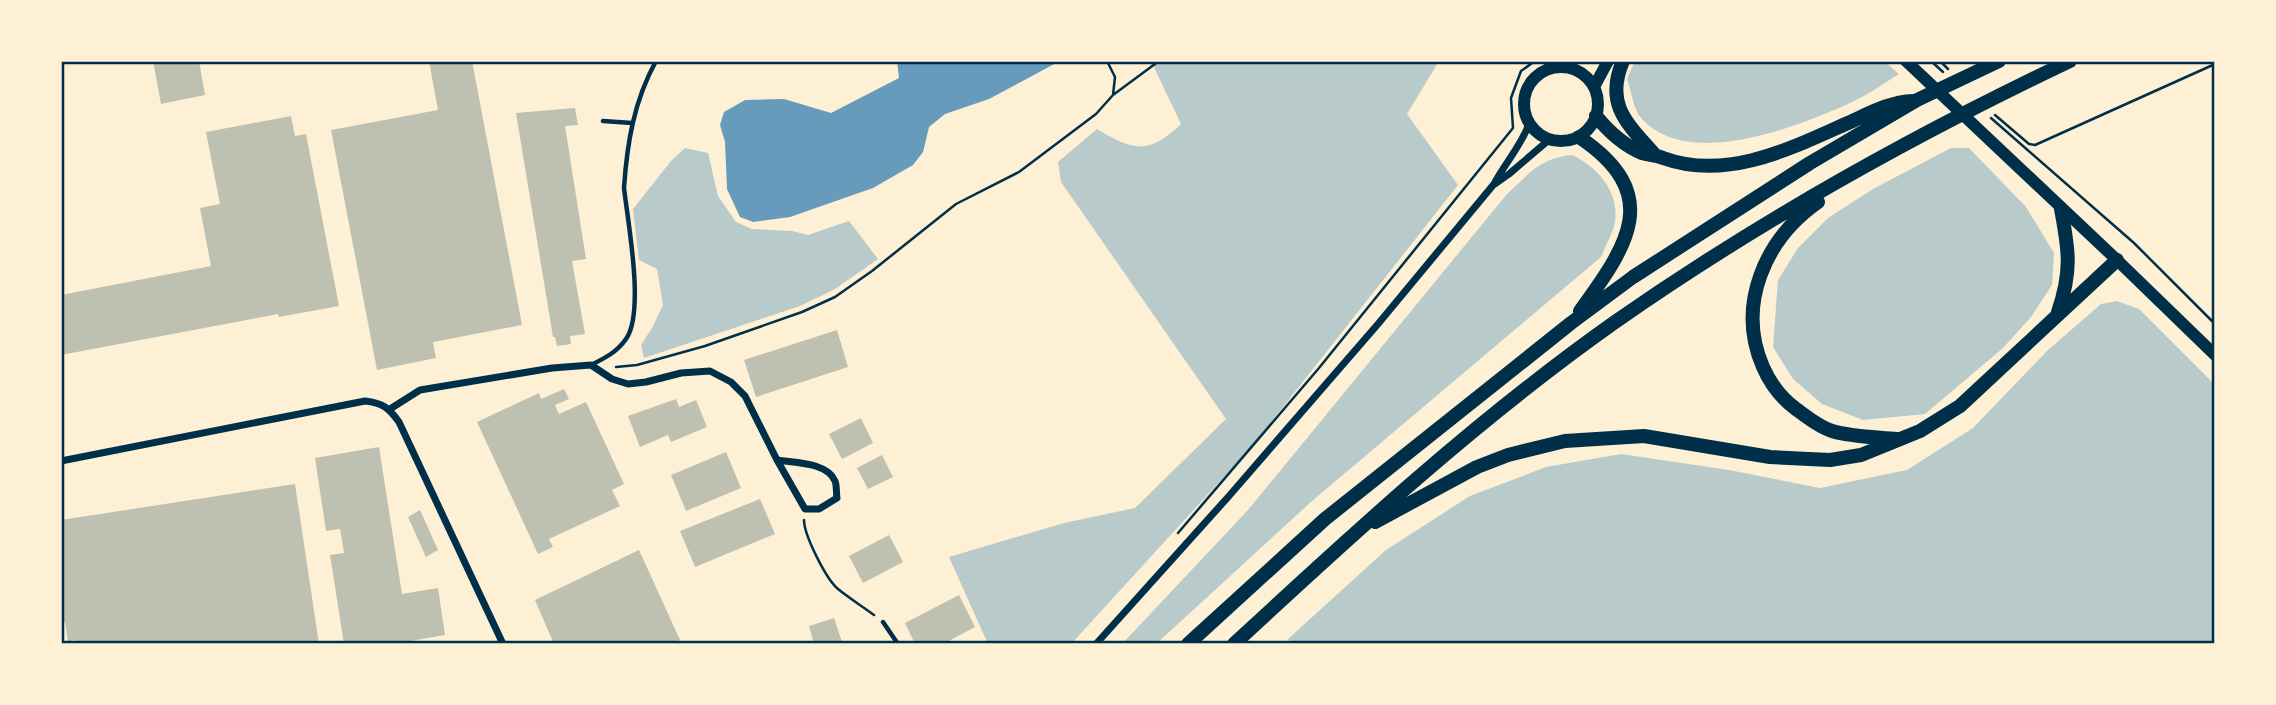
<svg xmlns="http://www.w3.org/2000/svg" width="2276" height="705" font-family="'Noto Sans',sans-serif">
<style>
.green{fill:#b9caca}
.water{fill:#669bbc}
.building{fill:#bec0b2}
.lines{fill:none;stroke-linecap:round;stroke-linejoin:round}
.path{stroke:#003049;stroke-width:2.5}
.service{stroke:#003049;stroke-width:4.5}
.minor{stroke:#003049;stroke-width:7}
.secondary{stroke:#003049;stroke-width:12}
.trunk{stroke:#003049;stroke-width:14}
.neatline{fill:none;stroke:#003049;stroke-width:2.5}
</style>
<rect width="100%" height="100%" fill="#fdf0d5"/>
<path class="green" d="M1151 61H1439L1407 114 1458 185 1253 445 1071 644H988L949 557 1064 523 1135 508 1226 419 1061 182 1058 162 1097 129C1133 151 1149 155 1181 124Z
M1635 61H1884L1899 74C1883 84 1866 96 1848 104 1796 127 1689 170 1642 119 1634 111 1631 90 1627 79Z
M685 148 708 153 718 196 736 222 752 229 792 231 808 235 849 221 878 259 835 289 800 306 644 358 641 345 652 328 663 305 657 269 639 260 633 209 671 161Z
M1951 148H1969L2026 207 2054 253 2052 285 2031 317 2003 348 1925 414 1863 420 1822 404 1793 379 1773 347 1778 280 1798 248 1828 218 1873 189Z
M1572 155C1598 167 1622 194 1614 226 1611 236 1605 247 1601 257L1312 501 1156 644H1122L1248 510 1507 194C1529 174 1540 158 1572 155Z
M2117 301 2139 309 2215 385V644H1292L1288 639 1386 550 1470 496 1546 467 1621 454 1729 470 1820 488 1907 470 1973 428 2048 350 2101 304Z"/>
<path class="water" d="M897 61H1060L989 99 945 114 929 127 923 152 913 165 873 188 790 217 753 222 740 217 727 189 725 142 720 125 724 112 745 100 784 99 831 113 899 78Z"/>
<path class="building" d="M153 61H199L205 95 161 104Z
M429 61H472L522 325 433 342 436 358 377 370 331 130 438 110Z
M575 108 578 125 565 126 586 259 572 261 585 334 570 336 571 344 557 346 555 337H553L516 113Z
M291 116 295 136 306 134 339 306 279 317 278 314 61 355V295L211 266 200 208 220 204 206 132Z
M837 330 848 367 756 397 744 360Z
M564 389 569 399 555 405 559 414 586 402 624 484 612 490 620 506 549 539 553 547 538 554 477 422 539 393 541 399Z
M676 399 679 407 696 400 707 427 671 442 668 435 640 447 628 416Z
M861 418 873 443 842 459 829 434Z
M379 447 402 594 438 588 445 635 392 644H344L330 555 344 553 340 529 326 531 315 458Z
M726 452 741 488 686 511 671 475Z
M882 455 893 477 868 489 857 468Z
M295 484 319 644H76L75 640 68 642 65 622 61 623V520Z
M760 499 775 534 695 567 680 531Z
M420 510 438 550 426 557 408 517Z
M889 535 903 562 863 583 849 556Z
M639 550 680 640 672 644H554L535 600Z
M959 595 975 627 943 644H915L905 623Z
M834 618 842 642 814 644 809 626Z"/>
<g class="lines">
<path class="path" d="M1107 61 1115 77 1113 95
M1931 61 1943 72
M1940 61 1948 69
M1995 115 2029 144 2035 145 2215 64
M1991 118 2134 243 2215 324
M616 367 637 365 705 346 802 312 835 297 872 271 956 204 1019 172 1096 114 1113 95 1159 61
M804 520C804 535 826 579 838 589 849 598 862 606 874 615
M1178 533 1319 368 1513 128 1511 98 1521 71 1535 61"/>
<path class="service" d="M603 121 632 123
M591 365C605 358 617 352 626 339 645 312 628 223 624 188 627 143 634 101 656 61
M883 622 898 644"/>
<path class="minor" d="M1495 184 1509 174 1550 139
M390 409 420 390 552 368 591 365 612 379 628 384 646 382 681 373 710 371 731 382 745 396 777 460 805 509H819L837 498C836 494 837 485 835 481 827 462 794 463 777 460
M61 461 365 401C383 403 389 408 399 422L503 644
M1096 644 1229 496 1378 324 1494 184C1505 163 1521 146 1529 124"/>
<path class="secondary" d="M1906 61 2117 260 2215 355
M1524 104a37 37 0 1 1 74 0a37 37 0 1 1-74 0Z
M1594 87 1608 61"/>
<path class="trunk" d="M1623 61C1604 105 1628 124 1655 155
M1596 116C1609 132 1623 145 1642 153 1649 155 1656 155 1663 158 1726 181 1790 149 1848 123 1870 113 1889 102 1913 101
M1579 137C1664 194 1628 245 1580 311
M1818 202C1765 239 1736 305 1763 367 1770 383 1781 398 1796 409 1807 417 1819 427 1832 431 1852 437 1876 437 1897 439
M2058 312C2072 271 2069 251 2061 209
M1375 522 1477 467 1508 455 1565 441 1644 436 1770 457 1830 460 1861 455 1920 431 1960 406 2117 260
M1188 644 1325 519 1571 323 1633 277 1810 163 1917 100 1999 61
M1234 644C1356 531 1479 418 1615 322 1758 222 1912 136 2070 61"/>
</g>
<rect width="2276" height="705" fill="none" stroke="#fdf0d5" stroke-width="126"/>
<rect x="63" y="63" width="2150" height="579" class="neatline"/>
</svg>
